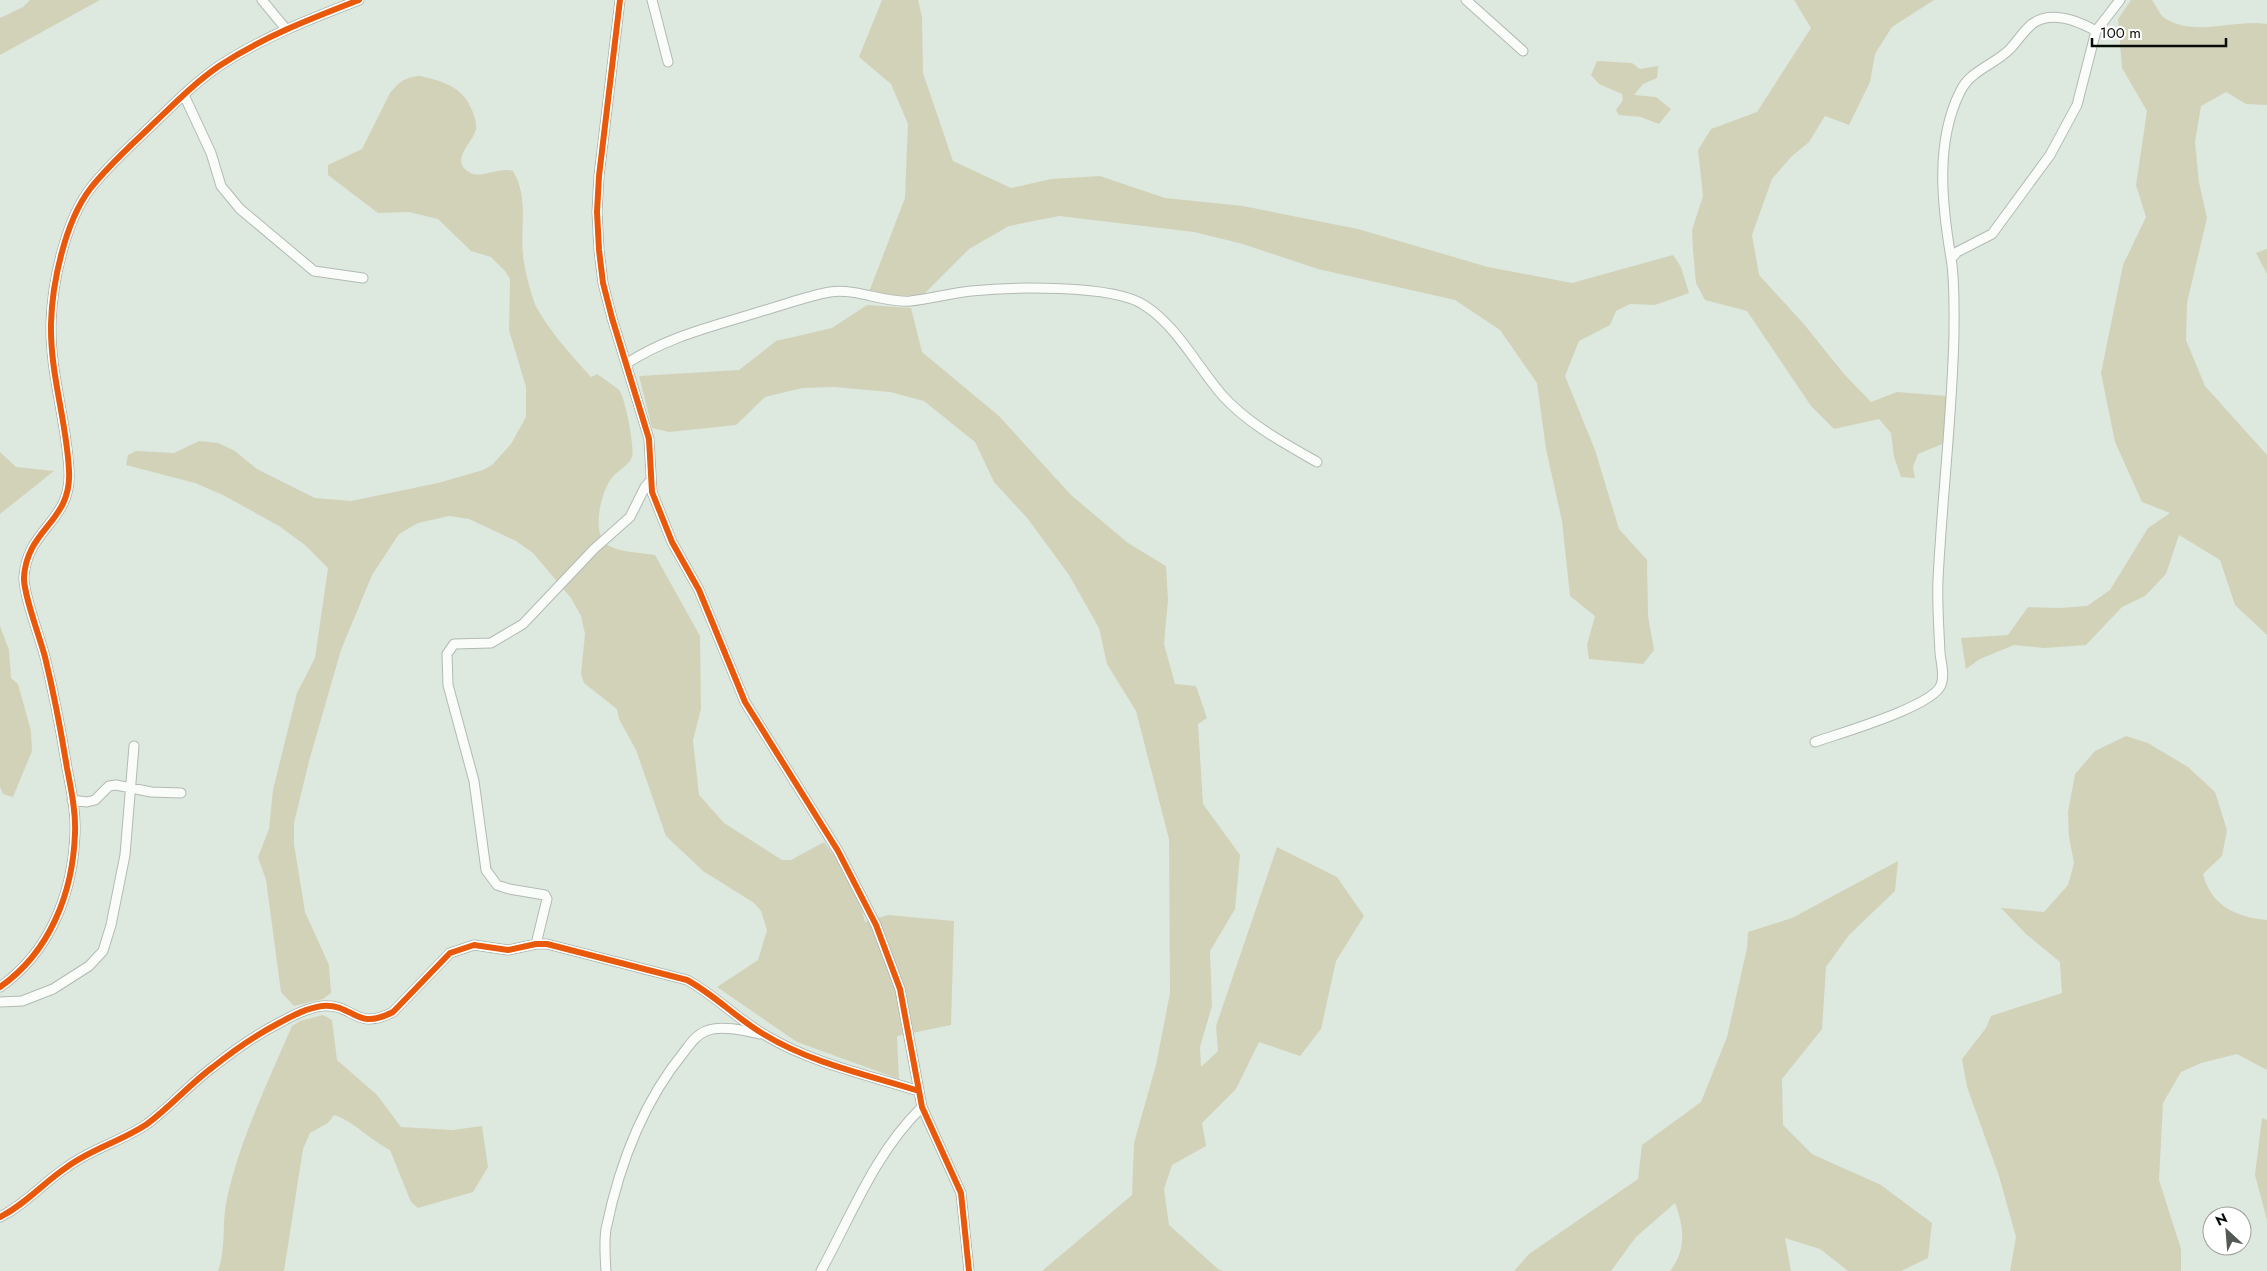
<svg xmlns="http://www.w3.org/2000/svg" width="2267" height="1271" font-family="Jost,sans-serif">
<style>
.green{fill:#d2d2b9}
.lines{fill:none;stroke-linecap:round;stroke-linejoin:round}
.street-casing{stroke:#b2bab3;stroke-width:11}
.street{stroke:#fafcfa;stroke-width:9}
.cycleway-casing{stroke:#fff;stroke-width:9}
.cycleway{stroke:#e8590c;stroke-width:6}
</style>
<rect width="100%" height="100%" fill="#dde9de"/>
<path class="green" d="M30 0H100L0 55V18L23 7Z
M882 0H918L922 17 923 73 953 161 1011 188 1051 179 1100 176 1165 198 1243 206 1358 229 1488 267 1572 283 1673 255 1681 267 1689 293 1655 305 1630 304 1616 311 1610 325 1579 341 1565 376 1595 450 1619 529 1647 560 1648 616 1654 650 1643 664 1589 659 1587 645 1595 616 1570 596 1562 521 1546 449 1537 383 1500 330 1455 300 1318 269 1243 244 1194 232 1059 216 1009 226 969 249 923 295 889 296 869 292 905 198 908 124 891 84 859 57Z
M1794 0H1934L1892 27 1875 54 1870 82 1849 125 1825 116 1809 142 1791 157 1772 179 1752 235 1759 275 1803 323 1844 374 1871 402 1897 392 1947 396 1945 443 1918 454 1913 467 1915 478 1901 477 1894 457 1891 433 1879 419 1834 429 1811 406 1747 311 1705 300 1696 283 1693 251 1692 230 1703 196 1698 150 1711 129 1757 112 1811 28Z
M2131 0H2152C2156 5 2160 16 2166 19 2196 37 2235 19 2267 24V105L2246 104 2226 92 2201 106 2195 142 2199 182 2207 218 2187 303 2186 340 2205 386 2267 455V635L2235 605 2220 560 2179 535 2166 574 2145 596 2122 607 2086 645 2044 648 2014 645 1980 659 1966 669 1961 638 2008 635 2028 607 2060 608 2087 606 2110 590 2148 528 2170 513 2142 502 2115 442 2101 373 2123 265 2146 217 2136 185 2147 111 2122 68 2118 19Z
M1597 61 1632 63 1640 69 1658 66 1657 78 1643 84 1634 95 1656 97 1671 109 1659 124 1641 117 1619 115 1616 110 1623 100 1622 94 1599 84 1591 75Z
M420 76C443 81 463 87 472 110 474 116 477 122 476 129 473 143 449 160 469 172 480 180 498 166 513 171 529 198 520 226 523 255 524 267 532 300 538 310 552 334 572 356 591 377L597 374C604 379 612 384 619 390 625 396 635 449 632 457 628 467 617 470 611 479 601 492 590 536 609 546 621 552 641 553 655 555L700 636 701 709 693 740 699 795 724 823 782 860H791L824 842 856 885 865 922 888 915 954 921 951 1025 897 1036 899 1079 797 1042 717 987 758 960 767 930 761 911 754 903 703 871 666 836 636 750 619 719 617 709 584 683 581 674 585 634 581 616 571 598 533 553 516 541 469 519 449 516 418 523 399 534 372 575 341 650 309 761 294 823V844L305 912 329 965 331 993 323 999 294 1006 281 992 266 880 258 857 269 829 273 790 297 693 315 658 328 568 305 545 279 526 223 495 195 483 126 465 128 455 136 451 174 453 199 441 218 443 235 451 257 469 315 498 351 501 438 483 483 470 492 465 511 444 526 417V387L509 330 510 279 505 271 491 257 471 251 438 219 409 212 378 213 328 175V165L362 149 390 93C399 82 405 77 420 76Z
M2267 249V274L2256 253Z
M867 305 911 308 922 352 999 416 1071 495 1128 543 1166 566 1168 600 1164 644 1175 684 1196 686 1207 718 1198 724 1203 804 1240 855 1235 909 1210 951 1212 1006 1200 1047 1201 1067 1218 1051 1216 1026 1277 847 1337 877 1364 916 1336 961 1321 1029 1300 1056 1259 1042 1236 1089 1202 1123 1206 1146 1172 1165 1164 1189 1169 1225 1218 1269 1223 1271H1042L1132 1195 1134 1143 1156 1065 1170 993 1169 839 1136 711 1107 664 1099 628 1069 575 1028 519 994 482 975 442 924 401 890 392 834 387 802 388 765 397 736 425 669 432 652 428 639 376 739 370 776 341 832 328Z
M0 452 16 467 54 471 0 514Z
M0 626 9 650 11 678 18 684 31 731 32 751 13 797 3 794 0 787Z
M2126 736 2148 743 2188 767 2215 792 2227 830 2222 856 2203 874C2211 906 2236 917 2267 920V1070L2237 1054 2201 1063 2181 1072 2163 1103 2159 1180 2181 1249V1271H2010L2016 1237 1999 1176 1967 1087 1962 1059 1986 1028 1991 1016 2062 993 2060 962 2026 934 2001 908 2044 912 2068 885 2074 863 2069 837 2068 812 2075 774 2095 751Z
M1898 861 1895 891 1849 935 1826 967 1822 1029 1782 1079 1783 1125 1812 1154 1881 1185 1932 1223 1928 1258 1901 1271H1848L1820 1249 1785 1238 1791 1271H1670C1687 1249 1684 1227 1675 1203L1636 1237 1611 1271H1514L1529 1254 1638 1179 1642 1145 1701 1102 1727 1037 1747 948 1748 932 1792 918Z
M323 1015 332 1020 337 1060 377 1095 401 1127 453 1130 482 1126 488 1167 473 1192 418 1208 411 1202 390 1150C370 1140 352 1120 334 1115L328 1123 310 1133 303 1149 284 1271H218C226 1249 222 1225 226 1203 239 1141 267 1084 292 1026L300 1021Z
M2262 1118 2267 1120V1220L2255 1175Z"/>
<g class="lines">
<defs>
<path id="street" d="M262 0 286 29
M620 0 599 176 597 212 599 250 603 283 612 318 649 439 652 492 672 542 699 590 745 702 838 851 876 925 900 989 922 1107 961 1193 969 1271
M652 0 668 62
M1466 0 1523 51
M184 95 211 153 221 186 240 209 314 271 363 278
M1951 259 1957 252 1992 234 2050 155 2077 105 2096 31 2120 0
M626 364C668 336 715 326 762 311 785 305 806 296 830 292 857 288 883 303 910 301 930 299 951 293 971 291 1010 287 1112 284 1144 305 1177 326 1197 366 1222 395 1248 424 1284 443 1317 462
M1815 742C1840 733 1932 707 1941 685 1945 675 1941 663 1940 653 1939 629 1937 605 1938 580 1942 498 1952 417 1954 335 1954 312 1955 281 1951 258 1942 205 1935 142 1960 92 1970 70 1995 65 2011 48 2017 41 2024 31 2032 24 2051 10 2078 21 2096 31
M72 800 87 802 95 800 109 786 116 785 151 792 181 793
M536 944 547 899 545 895 509 889 497 885 486 870 474 781 448 685 447 654 454 644 491 643 523 624 594 549 630 517 645 487 651 480
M0 987C50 952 73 893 75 833 76 812 71 789 67 768 61 731 54 694 45 657 40 638 23 593 24 577 27 528 72 522 69 471 67 422 50 375 51 324 52 283 65 222 90 189 107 167 128 148 148 129 171 107 193 84 219 66 263 37 310 19 359 0
M0 1002 22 1001 53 989 89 966 103 951 111 925 125 855 134 746
M0 1217C26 1204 43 1183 67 1167 91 1149 122 1141 147 1124 170 1107 190 1084 213 1067 233 1051 256 1035 279 1023 292 1016 307 1008 322 1006 354 1003 355 1032 393 1012L450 953 474 945 508 950 536 944H547L687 980C715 995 737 1019 765 1035 811 1063 868 1075 919 1091
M606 1271C605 1257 604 1242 606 1229 619 1166 643 1102 684 1052 690 1044 696 1035 706 1031 721 1025 743 1030 759 1034
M821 1271C852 1214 875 1153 922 1107"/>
</defs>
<use href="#street" class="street-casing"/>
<use href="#street" class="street"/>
<defs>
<path id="cycleway" d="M620 0 599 176 597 212 599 250 603 283 612 318 649 439 652 492 672 542 699 590 745 702 838 851 876 925 900 989 922 1107 961 1193 969 1271
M0 987C50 952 73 893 75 833 76 812 71 789 67 768 61 731 54 694 45 657 40 638 23 593 24 577 27 528 72 522 69 471 67 422 50 375 51 324 52 283 65 222 90 189 107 167 128 148 148 129 171 107 193 84 219 66 263 37 310 19 359 0
M0 1217C26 1204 43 1183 67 1167 91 1149 122 1141 147 1124 170 1107 190 1084 213 1067 233 1051 256 1035 279 1023 292 1016 307 1008 322 1006 354 1003 355 1032 393 1012L450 953 474 945 508 950 536 944H547L687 980C715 995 737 1019 765 1035 811 1063 868 1075 919 1091"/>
</defs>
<use href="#cycleway" class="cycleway-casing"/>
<use href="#cycleway" class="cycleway"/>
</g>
<g transform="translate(2227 1231) rotate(334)"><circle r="24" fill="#ffffff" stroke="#9c9e9c"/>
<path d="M0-4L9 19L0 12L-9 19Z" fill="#525a53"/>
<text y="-8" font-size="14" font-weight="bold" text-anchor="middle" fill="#070d08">N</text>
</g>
<path d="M2092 38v8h134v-8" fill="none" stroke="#070d08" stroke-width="2.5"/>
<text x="2100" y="38" font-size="15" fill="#070d08" stroke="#ffffff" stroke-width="4" paint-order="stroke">100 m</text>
</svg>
